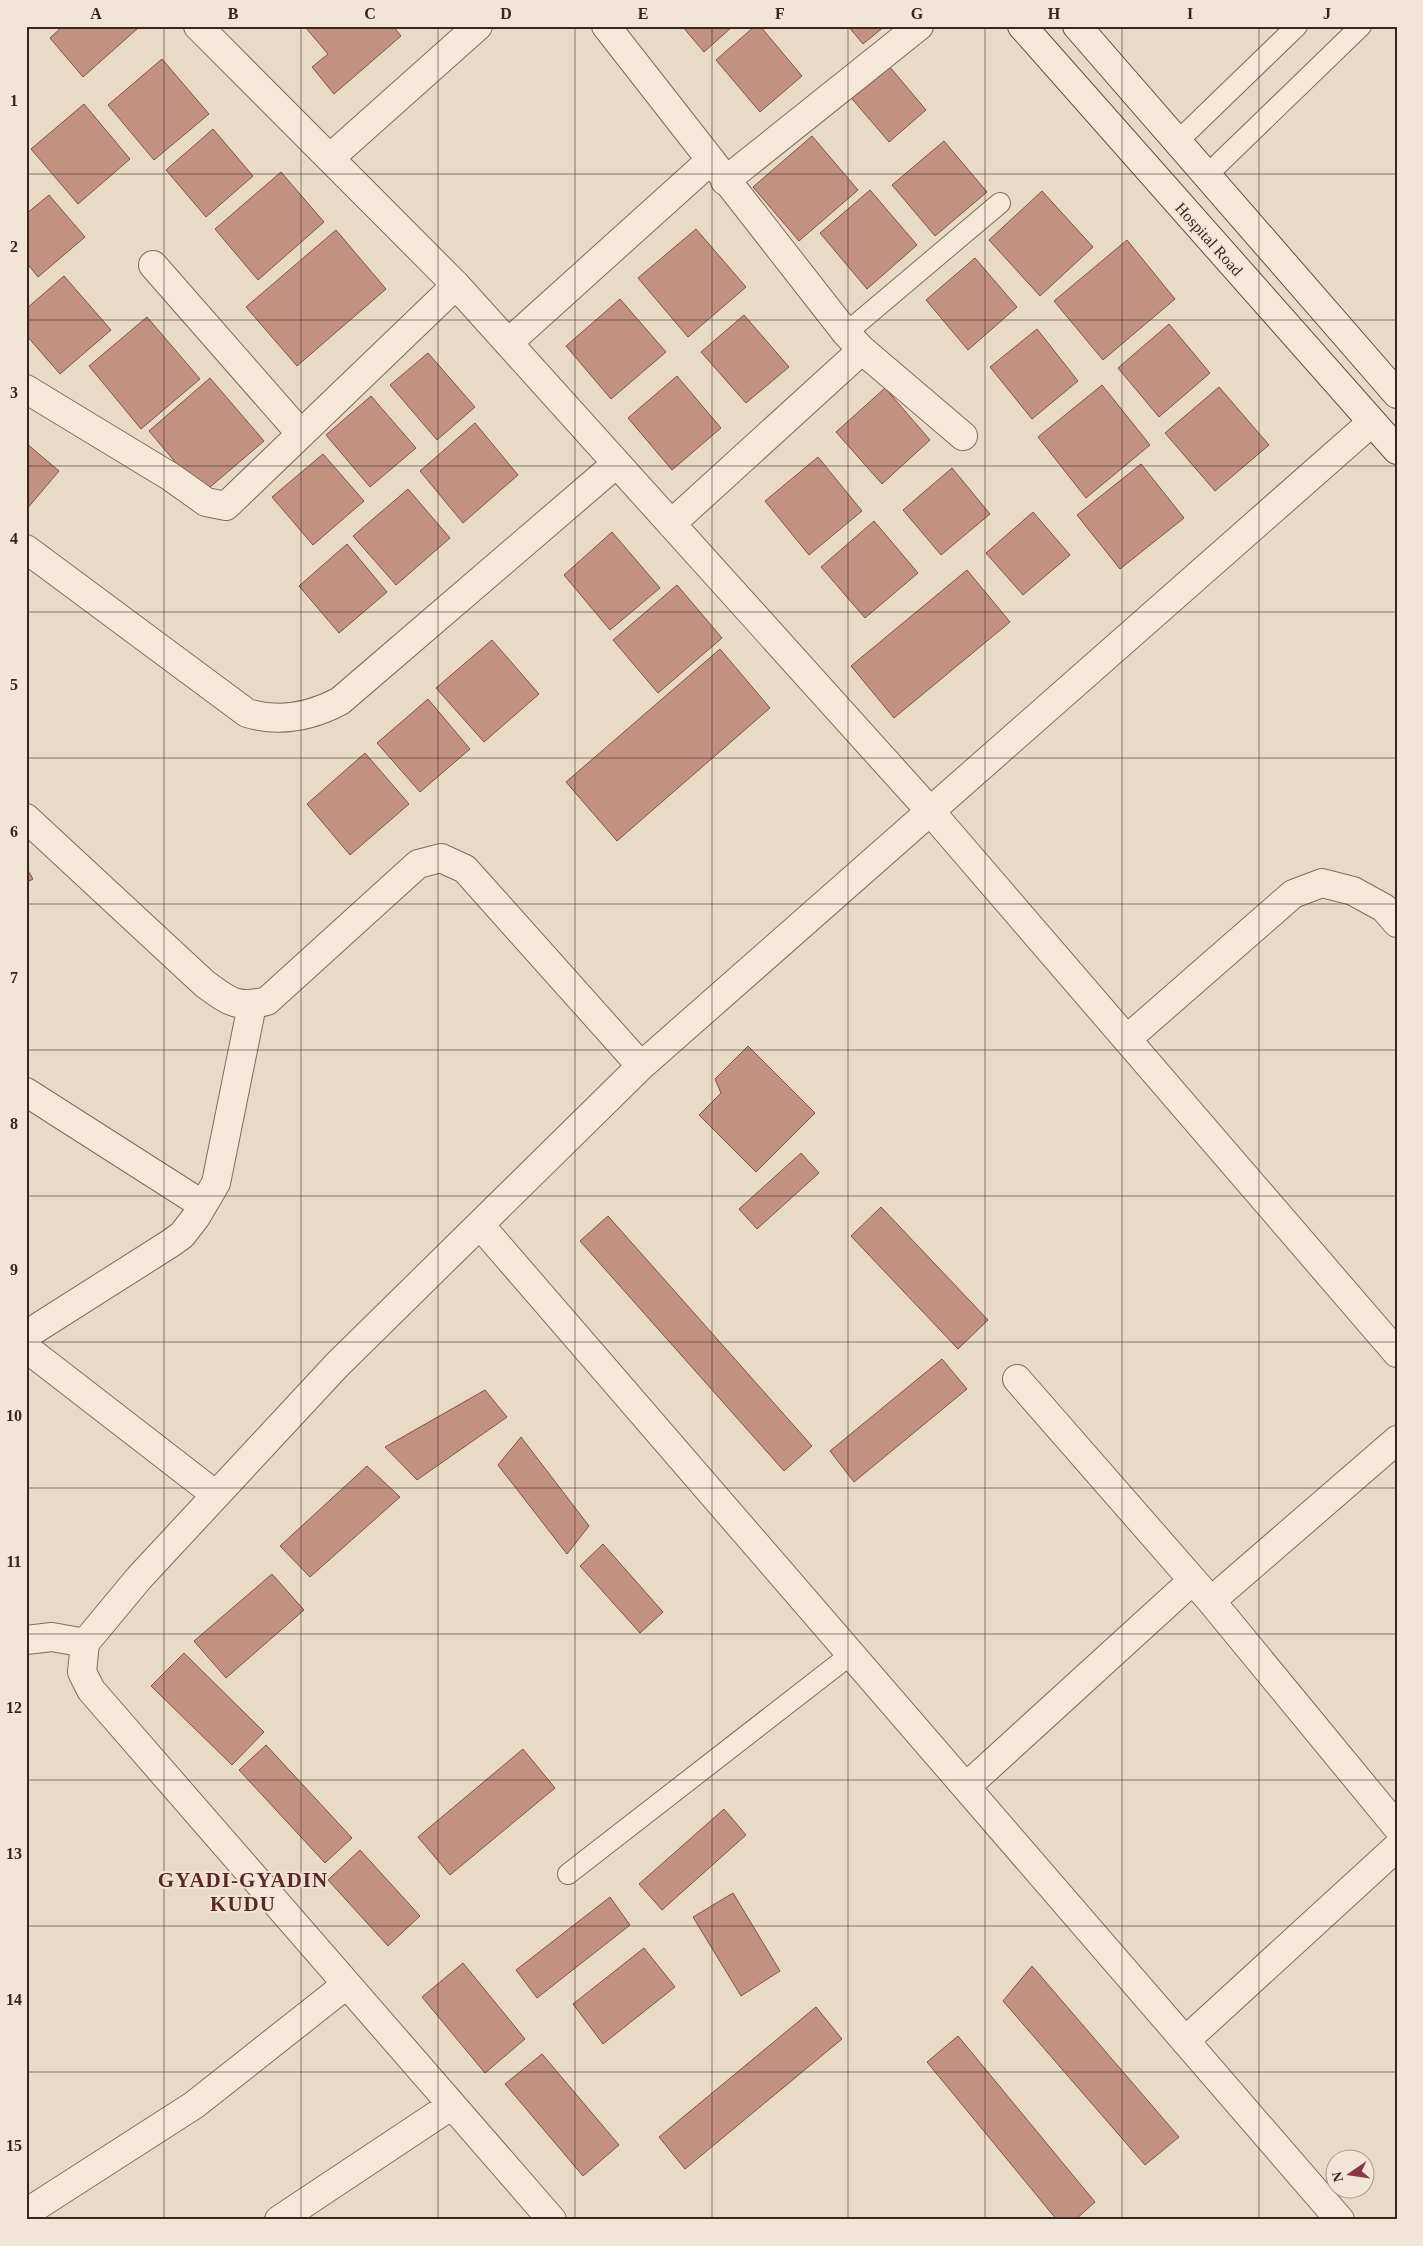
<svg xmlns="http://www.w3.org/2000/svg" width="1423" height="2246" font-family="'Times New Roman',serif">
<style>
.building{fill:#c39181;stroke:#805347}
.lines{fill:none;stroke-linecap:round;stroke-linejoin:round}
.lane-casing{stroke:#836b5e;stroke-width:22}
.street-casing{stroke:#836b5e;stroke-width:30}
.secondary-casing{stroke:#654d41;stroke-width:30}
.lane{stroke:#f5e8d9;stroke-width:20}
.street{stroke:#f5e8d9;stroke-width:28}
.secondary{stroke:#f5e8d9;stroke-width:28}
.grid{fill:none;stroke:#352720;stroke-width:1;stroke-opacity:0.55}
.labels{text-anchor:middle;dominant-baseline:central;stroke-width:4;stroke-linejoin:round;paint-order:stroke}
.street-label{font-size:16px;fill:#352720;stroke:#f2e5d6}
.district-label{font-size:21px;font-weight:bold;letter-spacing:1px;fill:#5d2624;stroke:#f2e5d6}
.neatline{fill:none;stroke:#352720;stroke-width:2}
.grid-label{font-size:16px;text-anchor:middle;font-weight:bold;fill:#352720}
</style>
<rect width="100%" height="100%" fill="#e9d9c7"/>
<path class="building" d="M63 26H134L137 29 83 77 50 38Z
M307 26H393L401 36 334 94 312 67 328 54 306 28Z
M682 26H733L704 52Z
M755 26H760L802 76 760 112 716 60Z
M848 26H885L863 44Z
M162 59 209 114 154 160 108 105Z
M884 60 926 110 889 142 847 93Z
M84 104 130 159 78 204 31 149Z
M213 129 253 176 206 217 166 170Z
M812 136 858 190 799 241 753 187Z
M944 141 987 192 935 236 892 185Z
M281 172 324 222 258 280 215 229Z
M870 190 917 245 867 289 820 233Z
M1042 191 1093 247 1040 296 989 240Z
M49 195 85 237 38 277 26 262V214Z
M696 229 746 287 688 337 638 278Z
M336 230 386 289 297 366 246 307Z
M1127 240 1175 299 1103 360 1054 301Z
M975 258 1017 307 968 350 926 300Z
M64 276 111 330 60 374 26 335V309Z
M620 299 666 352 611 399 566 346Z
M744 315 789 367 746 403 701 352Z
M147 317 200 379 141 429 89 366Z
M1169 324 1210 373 1159 417 1118 368Z
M1037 329 1078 381 1032 419 990 367Z
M428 353 475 407 437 440 390 385Z
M677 376 721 428 672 470 628 418Z
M210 378 264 441 202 494 149 431Z
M1102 385 1150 445 1086 498 1038 437Z
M1219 387 1269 445 1215 491 1165 433Z
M885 388 930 440 882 484 836 432Z
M371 396 416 448 370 487 326 435Z
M475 423 518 475 463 523 420 471Z
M26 443 59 471 26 510Z
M323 454 364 501 313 545 272 497Z
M818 457 862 511 809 555 765 501Z
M1141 464 1184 518 1120 569 1077 515Z
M952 468 990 514 941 555 903 510Z
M408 489 450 538 396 585 353 536Z
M1033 512 1070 555 1023 595 986 553Z
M874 521 918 573 865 618 821 567Z
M612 532 660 588 610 630 564 575Z
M347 544 387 592 339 633 299 586Z
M967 570 1010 622 894 718 851 666Z
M677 585 722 638 658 693 613 640Z
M492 640 539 694 484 742 436 688Z
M720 649 770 708 617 841 566 782Z
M428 699 470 749 420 792 377 743Z
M365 753 409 804 350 855 307 804Z
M26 867 33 879 26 883Z
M748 1046 815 1113 756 1172 699 1115 721 1093 715 1079Z
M801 1153 819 1173 757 1229 739 1209Z
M881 1207 988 1320 958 1349 851 1236Z
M608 1216 812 1446 784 1471 580 1241Z
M942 1359 967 1389 854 1482 830 1451Z
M485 1390 507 1417 417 1480 385 1447Z
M521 1437 589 1526 567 1554 498 1465Z
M367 1466 400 1497 310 1577 280 1546Z
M603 1544 663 1612 640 1633 580 1566Z
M272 1574 304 1610 226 1678 194 1641Z
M184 1653 264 1732 232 1765 151 1686Z
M266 1745 352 1838 325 1863 239 1770Z
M523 1749 555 1788 450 1875 418 1837Z
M724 1809 746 1835 662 1910 639 1884Z
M360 1850 420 1916 388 1946 328 1880Z
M733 1893 780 1971 741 1996 693 1917Z
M610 1897 630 1925 537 1998 516 1970Z
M644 1948 675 1987 603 2044 573 2004Z
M463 1963 525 2039 485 2073 422 1997Z
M1032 1966 1179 2137 1145 2165 1003 2001Z
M816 2007 842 2039 685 2169 659 2137Z
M958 2036 1095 2202 1075 2220H1057L927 2062Z
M542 2054 619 2145 583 2176 505 2084Z"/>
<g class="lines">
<defs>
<path id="lane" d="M1177 142 1297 26
M1207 175 1361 26
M846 333 1000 203
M568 1874 850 1655"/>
<path id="street" d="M198 26 456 285 931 812 1397 1353
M606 26 846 333 862 350 671 524
M330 158 478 26
M725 181 919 26
M153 265 301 434
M508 343 711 160
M862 350 963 436
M26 389 171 477 206 502 226 506 456 285
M26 549 247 713C280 723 310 717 340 701L616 464
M26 818 205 984C229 1001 236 1009 267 1001L418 864 441 858 465 869 641 1066
M1127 1039 1293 894 1322 883 1353 891 1384 908 1397 923
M26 1092 203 1205
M480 1225 1340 2220
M26 1335 171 1243 182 1235 196 1217 216 1183 252 1005
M26 1348 216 1495
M1017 1379 1211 1601 1397 1827
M1211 1601 1397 1440
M26 1640 52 1637 85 1643
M966 1787 1193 1580
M1185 2041 1397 1847
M26 2213 194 2105 346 1985
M279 2220 452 2105
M552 2220 91 1690 82 1672 85 1643 139 1578 337 1365 641 1066 1372 422"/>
<path id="secondary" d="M1022 26 1397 450
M1077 26 1397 394"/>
</defs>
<use href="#lane" class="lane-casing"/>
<use href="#street" class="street-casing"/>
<use href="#secondary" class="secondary-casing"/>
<use href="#lane" class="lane"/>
<use href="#street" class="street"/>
<use href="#secondary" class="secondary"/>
</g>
<path class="grid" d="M164 26V2220M301 26V2220M438 26V2220M575 26V2220M712 26V2220M848 26V2220M985 26V2220M1122 26V2220M1259 26V2220M26 174H1397M26 320H1397M26 466H1397M26 612H1397M26 758H1397M26 904H1397M26 1050H1397M26 1196H1397M26 1342H1397M26 1488H1397M26 1634H1397M26 1780H1397M26 1926H1397M26 2072H1397"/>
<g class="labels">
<g class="street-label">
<text transform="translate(1209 239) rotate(48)">Hospital Road</text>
</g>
<g class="district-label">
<text x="243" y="1880">GYADI-GYADIN<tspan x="243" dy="24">KUDU</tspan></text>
</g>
</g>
<rect width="1423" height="2246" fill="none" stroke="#f2e5d6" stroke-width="55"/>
<g transform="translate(1350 2174) rotate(257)"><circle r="24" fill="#f2e5d6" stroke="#a6998d"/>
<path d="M0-4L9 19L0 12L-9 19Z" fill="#8b3545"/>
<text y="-8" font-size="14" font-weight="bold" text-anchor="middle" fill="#352720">N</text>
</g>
<rect x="28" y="28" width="1368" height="2190" class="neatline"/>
<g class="grid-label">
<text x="96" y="19">A</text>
<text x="233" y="19">B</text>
<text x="370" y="19">C</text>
<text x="506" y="19">D</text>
<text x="643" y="19">E</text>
<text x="780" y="19">F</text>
<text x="917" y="19">G</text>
<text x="1054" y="19">H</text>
<text x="1190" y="19">I</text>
<text x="1327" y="19">J</text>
<text x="14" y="106">1</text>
<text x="14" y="252">2</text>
<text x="14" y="398">3</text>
<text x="14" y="544">4</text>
<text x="14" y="690">5</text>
<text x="14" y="837">6</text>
<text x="14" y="983">7</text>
<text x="14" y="1129">8</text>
<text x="14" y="1275">9</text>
<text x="14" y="1421">10</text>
<text x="14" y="1567">11</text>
<text x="14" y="1713">12</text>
<text x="14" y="1859">13</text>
<text x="14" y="2005">14</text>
<text x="14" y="2151">15</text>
</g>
</svg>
